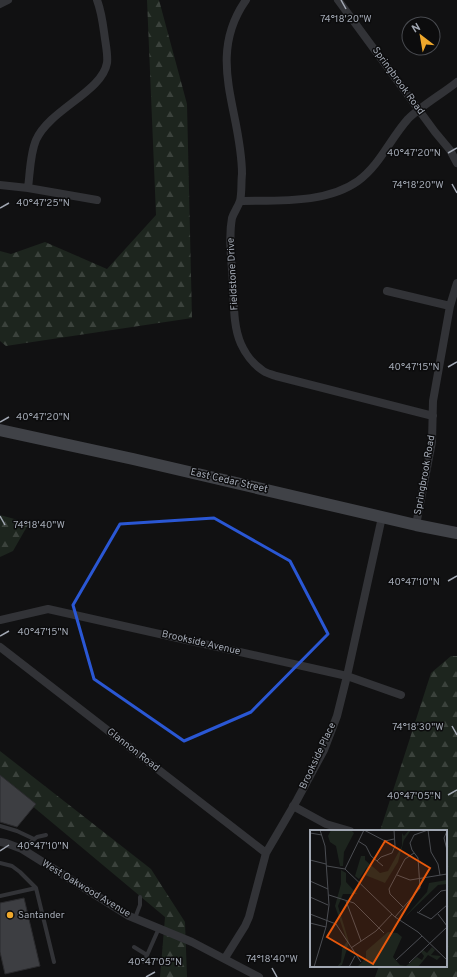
<svg xmlns="http://www.w3.org/2000/svg" width="457" height="977" font-family="Overpass,sans-serif">
<style>
.forest{fill:url(#forest-firs)}
.building{fill:#3d3e42;stroke:#2b2b2e}
.lines{fill:none;stroke-linecap:round;stroke-linejoin:round}
.lane{stroke:#323337;stroke-width:4}
.street{stroke:#323337;stroke-width:8}
.secondary{stroke:#404247;stroke-width:12}
.marked{fill:none;stroke:#2a57d4;stroke-width:3;stroke-linejoin:round}
.ticks{fill:none;stroke:#a2a8b3;stroke-width:1.5}
.poi-dot{fill:#efa82c;stroke:#0c0c0d;stroke-width:1.5}
.labels{text-anchor:middle;dominant-baseline:central;stroke-width:3;stroke-linejoin:round;paint-order:stroke}
.street-label{font-size:10px;fill:#a2a8b3;stroke:#0c0c0d}
.poi-label{font-size:10px;fill:#a2a8b3;stroke:#0c0c0d;text-anchor:start}
.inset-road{fill:none;stroke:#4b4d52;stroke-width:1}
.view{fill:#e8590c;fill-opacity:0.15;stroke:#e8590c;stroke-width:2}
.inset-edge{fill:none;stroke:#a2a8b3;stroke-width:2}
.ticks-label{font-size:10px;text-anchor:middle;fill:#a2a8b3;stroke:#0c0c0d;stroke-width:3;stroke-linejoin:round;paint-order:stroke}
</style>
<defs>
<pattern id="forest-firs" width="22" height="20" patternUnits="userSpaceOnUse"><rect width="22" height="20" fill="#1d251e"/><path d="M5 1l3.5 6h-7zM16 11l3.5 6h-7z" fill="#3b423c"/></pattern>
</defs>
<rect width="100%" height="100%" fill="#111112"/>
<path class="forest" d="M147 0H159L187 104 192 318 6 346 0 341V251L11 254 45 242 107 269 156 215Z
M0 515 29 523 13 551 0 557Z
M451 656H457V977H375L379 966H446V831H380L431 673Z
M0 751 151 869 185 922 187 977H160L165 917 0 779Z"/>
<path class="building" d="M0 775 36 804 17 827 0 822Z
M24 898 40 966 5 974 0 952V903Z"/>
<g class="lines">
<path class="lane" d="M0 826 17 831 34 839
M22 849 37 837 46 835
M0 863 12 866 20 872 36 888 54 962
M0 896 36 888
M135 918 140 905V897
M134 947 147 955
M144 962 159 928"/>
<path class="street" d="M246 0C205 58 242 112 242 174 241 182 242 193 240 201 238 207 234 212 232 218 228 239 232 263 233 284 234 303 233 326 241 344 245 353 253 364 262 370 265 373 271 374 276 376L433 416
M338 0 435 132 450 150 457 163
M0 4 8 0
M0 185 28 188 97 200
M28 188C30 173 30 154 36 140 50 109 102 92 107 63 108 56 106 46 105 39 103 25 102 13 97 0
M240 201C277 200 326 204 358 181 380 165 390 139 408 119 421 106 442 94 457 82
M387 291 450 306
M416 525 432 442 433 401 450 306 457 283
M0 620 48 609 347 676 401 695
M0 647 266 853
M293 806 326 824 350 831
M0 842 6 843 22 849 129 916 192 942 259 977
M225 958 245 926 249 917 266 853 297 800 324 750 337 716 347 676 382 517"/>
<path class="secondary" d="M0 430 133 459 416 525 457 533"/>
</g>
<path class="marked" d="M214 518 290 561 328 634 251 712 184 741 94 679 73 605 120 524Z"/>
<path class="ticks" d="M341 0 346 9M448 153 457 148M452 184 457 193M0 208 9 203M448 367 457 362M0 422 9 417M0 516 5 525M448 581 457 576M0 636 9 631M452 726 457 735M448 795 457 790M0 851 9 845M272 968 277 977M146 977 155 972"/>
<circle class="poi-dot" cx="10" cy="915" r="4"/>
<g class="labels">
<g class="street-label">
<text transform="translate(398 81) rotate(54)">Springbrook Road</text>
<text transform="translate(233 274) rotate(-93)">Fieldstone Drive</text>
<text transform="translate(425 475) rotate(-80)">Springbrook Road</text>
<text transform="translate(229 481) rotate(13)">East Cedar Street</text>
<text transform="translate(201 643) rotate(13)">Brookside Avenue</text>
<text transform="translate(133 750) rotate(38)">Glannon Road</text>
<text transform="translate(318 756) rotate(-65)">Brookside Place</text>
<text transform="translate(86 889) rotate(31)">West Oakwood Avenue</text>
</g>
<g class="poi-label">
<text x="18" y="915">Santander</text>
</g>
</g>
<g transform="translate(310 830)">
<rect width="137" height="137" fill="#111112"/>
<path d="M21 0H41L44 3 34 22 33 36H30L26 16 20 12 18 6ZM99 0H101L94 10 88 32 75 53 55 45 57 37 49 49 45 46 51 26H55V30L70 43 78 41 92 16V3L94 6ZM31 40 36 43V52L47 64H33L28 76 39 112 32 135 27 137 31 132 32 119 37 111 25 76 31 54ZM137 50V54L128 55 94 88 117 62 119 53ZM78 102 87 103 92 107 83 127 90 135 96 136 107 127 112 130 114 126 111 122 113 120 117 123 122 117 125 120 121 125 131 126 127 130 118 125 108 137H47L56 128V121Z" fill="#1d251e"/>
<path class="inset-road" d="M54 0 75 11 84 9M118 0 121 22 128 34 130 45M137 1 134 8 137 20M0 3 12 5M48 11 56 16 61 26 73 36M0 30 16 34M67 31 71 27 82 23 85 16 84 0M17 36 35 39 85 87 108 102 137 130M35 39 54 0M87 45 100 50 137 44M0 51 18 59M19 65 44 73 74 103M0 67 18 75M36 71 51 111M93 77 80 64 79 59 95 29 104 23M107 82 121 89 137 75M109 82 131 61 137 60M0 84 26 94 51 132M128 84 137 96M85 87 110 58 108 28 102 20 100 13 104 5 118 0M0 93 16 97M41 118 66 101 82 84M86 130 112 106M99 133 137 97M4 137 16 97 19 75 15 16 10 0M39 137 45 126"/>
<path class="view" d="M75 11 120 38 63 134 17 107Z"/>
<rect width="137" height="137" class="inset-edge"/>
</g>
<g class="ticks-label">
<text x="346" y="22">74°18'20"W</text>
<text x="414" y="156">40°47'20"N</text>
<text x="418" y="188">74°18'20"W</text>
<text x="43" y="206">40°47'25"N</text>
<text x="414" y="370">40°47'15"N</text>
<text x="43" y="420">40°47'20"N</text>
<text x="39" y="528">74°18'40"W</text>
<text x="414" y="585">40°47'10"N</text>
<text x="43" y="635">40°47'15"N</text>
<text x="418" y="730">74°18'30"W</text>
<text x="414" y="799">40°47'05"N</text>
<text x="43" y="849">40°47'10"N</text>
<text x="272" y="962">74°18'40"W</text>
<text x="155" y="965">40°47'05"N</text>
</g>
<g transform="translate(421 36) rotate(329)"><circle r="19" fill="#0c0c0d" stroke="#484a4f"/>
<path d="M0-3L7 15L0 10L-7 15Z" fill="#efa82c"/>
<text y="-6" font-size="11" font-weight="bold" text-anchor="middle" fill="#a2a8b3">N</text>
</g>
</svg>
